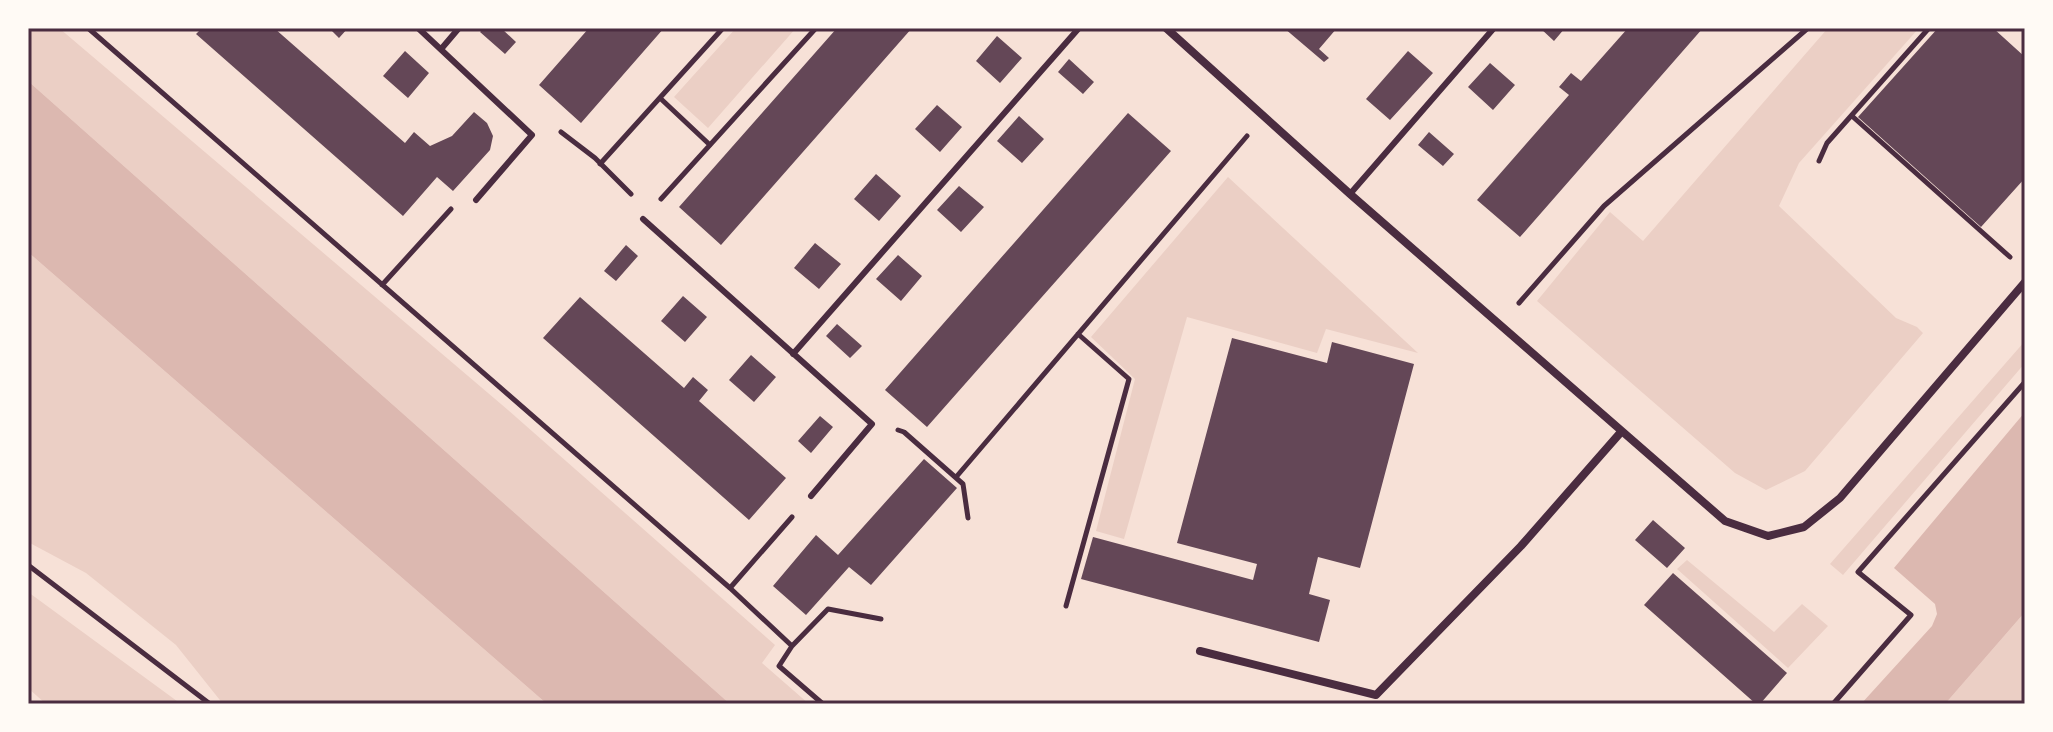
<svg xmlns="http://www.w3.org/2000/svg" width="2053" height="732" font-family="Spectral,serif">
<style>
.green{fill:#ebcfc5}
.water{fill:#dcb8b0}
.building{fill:#644757}
.lines{fill:none;stroke-linecap:round;stroke-linejoin:round}
.path{stroke:#4a2c40;stroke-width:5}
.service{stroke:#4a2c40;stroke-width:6}
.minor{stroke:#4a2c40;stroke-width:8}
.neatline{fill:none;stroke:#4a2c40;stroke-width:3}
</style>
<rect width="100%" height="100%" fill="#f7e1d7"/>
<path class="green" d="M28 28H59L508 410 775 645 762 663 809 704H730L28 81Z
M736 28H796L708 128 674 97Z
M1828 28H1919L1799 163 1779 206 1896 318 1917 327 1923 333 1805 471 1766 490 1735 473 1537 301 1610 212 1643 241Z
M1228 177 1418 353 1326 329 1317 353 1187 317 1124 539 1096 531 1135 379 1091 337Z
M28 252 547 704H223L176 645 86 573 28 542Z
M2025 341V363L1843 575 1830 564Z
M1687 560 1774 632 1802 604 1828 626 1788 668 1677 569Z
M28 592 181 704H46L28 688Z
M2025 612V698L2020 704H1945Z"/>
<path class="water" d="M28 81 730 704H547L28 252Z
M2025 412V612L1945 704H1861L1932 626 1937 614 1935 604 1894 568Z"/>
<path class="building" d="M202 28H274L405 143 414 132 430 146 452 136 474 112 487 123 493 136 490 150 453 191 437 177 403 216 196 34Z
M329 28H348L339 38Z
M484 28H501L516 42 505 54 480 32Z
M589 28H664L581 123 539 85Z
M837 28H912L721 245 679 207Z
M1284 28H1337L1319 49 1329 58 1324 62Z
M1540 28H1565L1554 41Z
M1628 28H1703L1520 237 1477 200 1569 95 1559 87 1571 73 1581 81Z
M1938 28H1993L2025 57V178L1981 227 1858 117Z
M997 36 1022 58 1000 83 976 61Z
M405 51 429 73 408 98 383 76Z
M1408 51 1433 73 1390 120 1366 99Z
M1069 59 1094 82 1083 94 1058 72Z
M1490 63 1515 85 1493 110 1468 87Z
M937 105 962 127 940 152 915 129Z
M1128 113 1171 151 927 427 885 390Z
M1019 116 1044 139 1022 163 997 141Z
M1429 132 1454 154 1443 166 1418 145Z
M876 174 901 196 879 221 854 199Z
M959 186 984 207 961 232 937 210Z
M815 243 841 264 819 289 794 268Z
M626 245 638 256 616 281 604 271Z
M898 255 922 276 901 301 876 279Z
M683 296 707 317 685 342 661 321Z
M580 297 684 388 693 377 708 390 699 401 786 478 749 520 543 338Z
M837 324 862 346 850 358 826 336Z
M1232 338 1327 363 1332 342 1414 364 1360 568 1318 557 1309 594 1330 600 1319 642 1081 579 1093 537 1253 580 1257 564 1177 543Z
M751 355 776 377 754 402 729 380Z
M820 416 833 427 811 453 798 441Z
M924 459 957 488 871 585 849 567 806 615 773 586 816 535 838 555Z
M1653 520 1685 548 1667 568 1635 540Z
M1673 573 1787 673 1760 704H1756L1644 605Z"/>
<g class="lines">
<path class="path" d="M88 28 730 588 792 646 779 666 823 704
M660 98 710 145
M1852 116 2010 257
M561 132 595 158 631 194
M1819 161 1827 143 1929 28
M600 164 723 28
M661 199 816 28
M382 285 451 209
M1519 303 1604 206 1808 28
M898 430 904 432 963 484 968 518
M957 476 1247 136
M28 565 210 704
M730 588 792 517
M1066 606 1129 379 1078 334
M792 646 828 609 881 619
M1833 704 1911 615 1858 572 2025 382"/>
<path class="service" d="M418 28 532 135 476 200
M442 48 459 28
M1350 194 1494 28
M643 219 872 424 811 496
M793 354 1079 28"/>
<path class="minor" d="M1166 28 1350 194 1725 521 1768 536 1804 527 1840 498 2025 282
M1200 651 1376 695 1521 546 1621 432"/>
</g>
<rect width="2053" height="732" fill="none" stroke="#fffaf5" stroke-width="60"/>
<rect x="30" y="30" width="1993" height="672" class="neatline"/>
</svg>
